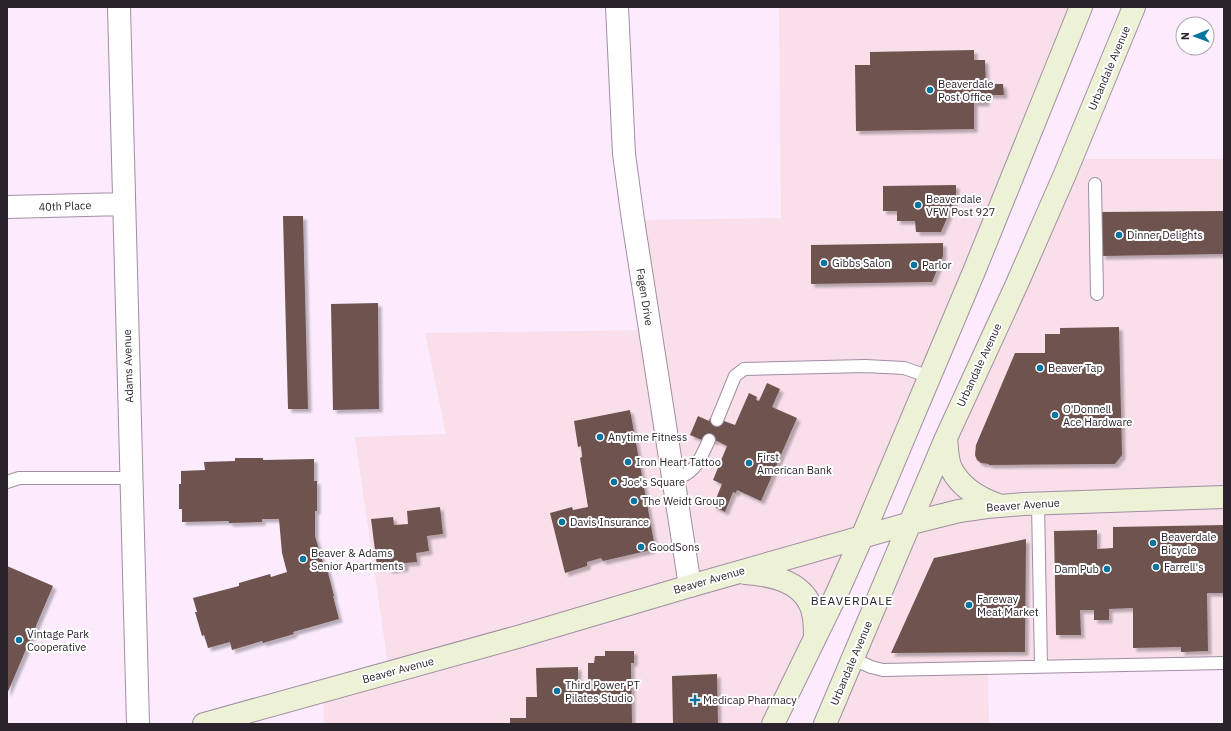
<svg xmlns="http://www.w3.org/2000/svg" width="1231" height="731" font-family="'IBM Plex Sans',sans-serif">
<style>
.commercial{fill:#f8dfea}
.building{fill:#6e534f;filter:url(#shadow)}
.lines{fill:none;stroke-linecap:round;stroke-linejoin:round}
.lane-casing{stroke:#a18ea3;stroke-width:14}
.street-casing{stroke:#a18ea3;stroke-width:24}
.secondary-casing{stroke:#a18ea3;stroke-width:24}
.lane{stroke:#fff;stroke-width:12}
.street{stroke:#fff;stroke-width:22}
.secondary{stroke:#edf2d6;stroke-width:22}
.poi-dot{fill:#05749f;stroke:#fff;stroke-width:1.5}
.labels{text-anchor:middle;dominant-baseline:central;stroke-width:4;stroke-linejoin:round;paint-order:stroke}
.street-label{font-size:11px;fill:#2a232b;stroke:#fff}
.poi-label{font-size:11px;fill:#2a232b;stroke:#fff;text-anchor:start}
.neighbourhood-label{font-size:12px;letter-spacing:1px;fill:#2a232b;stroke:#fff}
</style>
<defs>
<filter id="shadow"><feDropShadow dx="3.5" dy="3.5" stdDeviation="1" flood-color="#0004"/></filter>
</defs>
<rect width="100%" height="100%" fill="#fbebfd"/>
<path class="commercial" d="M779 7H1081L773 724H324L323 690 389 672 355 437 446 434 425 333 650 330 633 220 781 218Z
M1071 159H1224V669L988 673 989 723 825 724Z"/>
<path class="building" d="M974 50V60H985L986 84H1003L1004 95H986V103H974V129L856 131 855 65H870V52Z
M956 185V198L941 232H916L915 221H897V211H883V186Z
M1224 211V254L1102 256 1101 212Z
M283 216H303L308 409H288Z
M943 243V256L932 282 811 284V245Z
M378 303 379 409 333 410 331 304Z
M1119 327 1122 455 1115 464 989 465V464L981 463 977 460 975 455 976 445 1015 353H1045V334H1060V328Z
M767 383 780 389 772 407 797 418 761 501 737 490 736 493 733 492 725 512 713 506 722 484 713 480 727 446 715 440 714 442 703 437 702 440 690 435 698 416 709 421 710 418 723 423 724 421 735 425 749 393 757 397 756 400 759 401Z
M630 410 654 542 651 550 603 561 601 558 587 562V566L565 573 550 513 572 507 573 510 588 507 580 458 582 457 581 446 578 447 574 421Z
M235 458H263V460L314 459V481H317V511H315V536L324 566 326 565 334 596H333L339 619 293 632 294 634 263 643 262 641 232 650 230 642 208 648 204 635 202 636 195 612H197L193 598 239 586V583L270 574 271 577 287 572 282 553 279 519H262V522L229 523V521L182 522V509H179V484H181V471L205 470 204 462 235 461Z
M440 507 443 534 427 536 429 551 416 553 417 562 405 563V568L389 570 388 565 377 566 371 519 393 517 394 525 408 524 407 511Z
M1224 525V593H1207L1208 651 1181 652V647L1133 648V608L1109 609V620H1094V610H1080L1081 635H1056L1054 531 1097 530V549L1113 548V527Z
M1026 539 1025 652 891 653 934 558Z
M7 566 53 586 7 694Z
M605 651H634V663H631L632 724H510V718H526V697H537L536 668 578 667V685L588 687V663H594L595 656H605Z
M717 674 718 724H673L672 676Z"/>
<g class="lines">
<defs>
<path id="lane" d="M1095 184 1097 294
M717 420 735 376 744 369 865 366 904 368 930 377
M673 479C696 474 700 459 709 440
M7 482 19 478H131
M1038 503 1041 666
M853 659 871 667 883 670 1224 663"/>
<path id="street" d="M119 7 138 724
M617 7 624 154 633 220 690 586
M7 207 124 204"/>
<path id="secondary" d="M946 438C947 447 947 457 950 466 959 487 980 499 1001 506
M745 573C773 575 806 582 813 613 815 621 815 630 815 638
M204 724 521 636 690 586 911 523 959 511 987 507 1024 504 1224 497
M773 724 837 593 862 537 975 269 1081 7
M825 724 946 438 1016 286 1065 174 1134 7"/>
</defs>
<use href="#lane" class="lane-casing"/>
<use href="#street" class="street-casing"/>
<use href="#secondary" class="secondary-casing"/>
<use href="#lane" class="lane"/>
<use href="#street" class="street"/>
<use href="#secondary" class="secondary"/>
</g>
<g class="poi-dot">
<circle cx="930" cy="90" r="4"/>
<circle cx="918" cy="205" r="4"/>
<circle cx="1119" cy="235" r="4"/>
<circle cx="824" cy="263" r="4"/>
<circle cx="914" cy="265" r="4"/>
<circle cx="1040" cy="368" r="4"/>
<circle cx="1055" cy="415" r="4"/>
<circle cx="600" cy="437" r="4"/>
<circle cx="628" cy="462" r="4"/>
<circle cx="749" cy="463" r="4"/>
<circle cx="614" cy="482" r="4"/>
<circle cx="634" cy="501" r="4"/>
<circle cx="562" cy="522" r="4"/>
<circle cx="1153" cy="543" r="4"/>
<circle cx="641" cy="547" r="4"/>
<circle cx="303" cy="559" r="4"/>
<circle cx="1156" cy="567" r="4"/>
<circle cx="1107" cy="569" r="4"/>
<circle cx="969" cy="605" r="4"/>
<circle cx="19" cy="640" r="4"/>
<circle cx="557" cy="691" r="4"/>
<path d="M693 694h4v4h4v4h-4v4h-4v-4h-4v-4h4z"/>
</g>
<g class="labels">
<g class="street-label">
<text transform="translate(1109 68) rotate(-67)">Urbandale Avenue</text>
<text transform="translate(65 206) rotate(-2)">40th Place</text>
<text transform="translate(645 297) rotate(81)">Fagen Drive</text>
<text transform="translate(979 365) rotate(-65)">Urbandale Avenue</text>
<text transform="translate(128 366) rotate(-92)">Adams Avenue</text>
<text transform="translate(1023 505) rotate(-4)">Beaver Avenue</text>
<text transform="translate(709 580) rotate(-16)">Beaver Avenue</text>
<text transform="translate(851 663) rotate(-67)">Urbandale Avenue</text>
<text transform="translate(398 670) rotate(-15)">Beaver Avenue</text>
</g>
<g class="poi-label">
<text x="938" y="84">Beaverdale<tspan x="938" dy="13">Post Office</tspan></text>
<text x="926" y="199">Beaverdale<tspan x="926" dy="13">VFW Post 927</tspan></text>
<text x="1127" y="235">Dinner Delights</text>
<text x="832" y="263">Gibbs Salon</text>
<text x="922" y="265">Parlor</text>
<text x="1048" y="368">Beaver Tap</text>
<text x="1063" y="409">O'Donnell<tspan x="1063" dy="13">Ace Hardware</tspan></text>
<text x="608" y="437">Anytime Fitness</text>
<text x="757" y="457">First<tspan x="757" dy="13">American Bank</tspan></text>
<text x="636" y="462">Iron Heart Tattoo</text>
<text x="622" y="482">Joe's Square</text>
<text x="642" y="501">The Weidt Group</text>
<text x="570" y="522">Davis Insurance</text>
<text x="1161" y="537">Beaverdale<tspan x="1161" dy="13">Bicycle</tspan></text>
<text x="649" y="547">GoodSons</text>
<text x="311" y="553">Beaver &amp; Adams<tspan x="311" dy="13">Senior Apartments</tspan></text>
<text x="1164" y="567">Farrell's</text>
<text x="1099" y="569" text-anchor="end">Dam Pub</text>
<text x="977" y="599">Fareway<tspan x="977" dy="13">Meat Market</tspan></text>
<text x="27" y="634">Vintage Park<tspan x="27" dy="13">Cooperative</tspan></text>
<text x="565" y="685">Third Power PT<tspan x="565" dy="13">Pilates Studio</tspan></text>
<text x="703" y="700">Medicap Pharmacy</text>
</g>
<g class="neighbourhood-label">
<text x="852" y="600">BEAVERDALE</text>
</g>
</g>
<rect width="1231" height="731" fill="none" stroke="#2a232b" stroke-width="16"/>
<g transform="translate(1195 36) rotate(269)"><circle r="19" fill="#ffffff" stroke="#aaa7aa"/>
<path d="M0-3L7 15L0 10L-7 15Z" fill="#05749f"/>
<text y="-6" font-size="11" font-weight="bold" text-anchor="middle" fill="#2a232b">N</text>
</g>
</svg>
